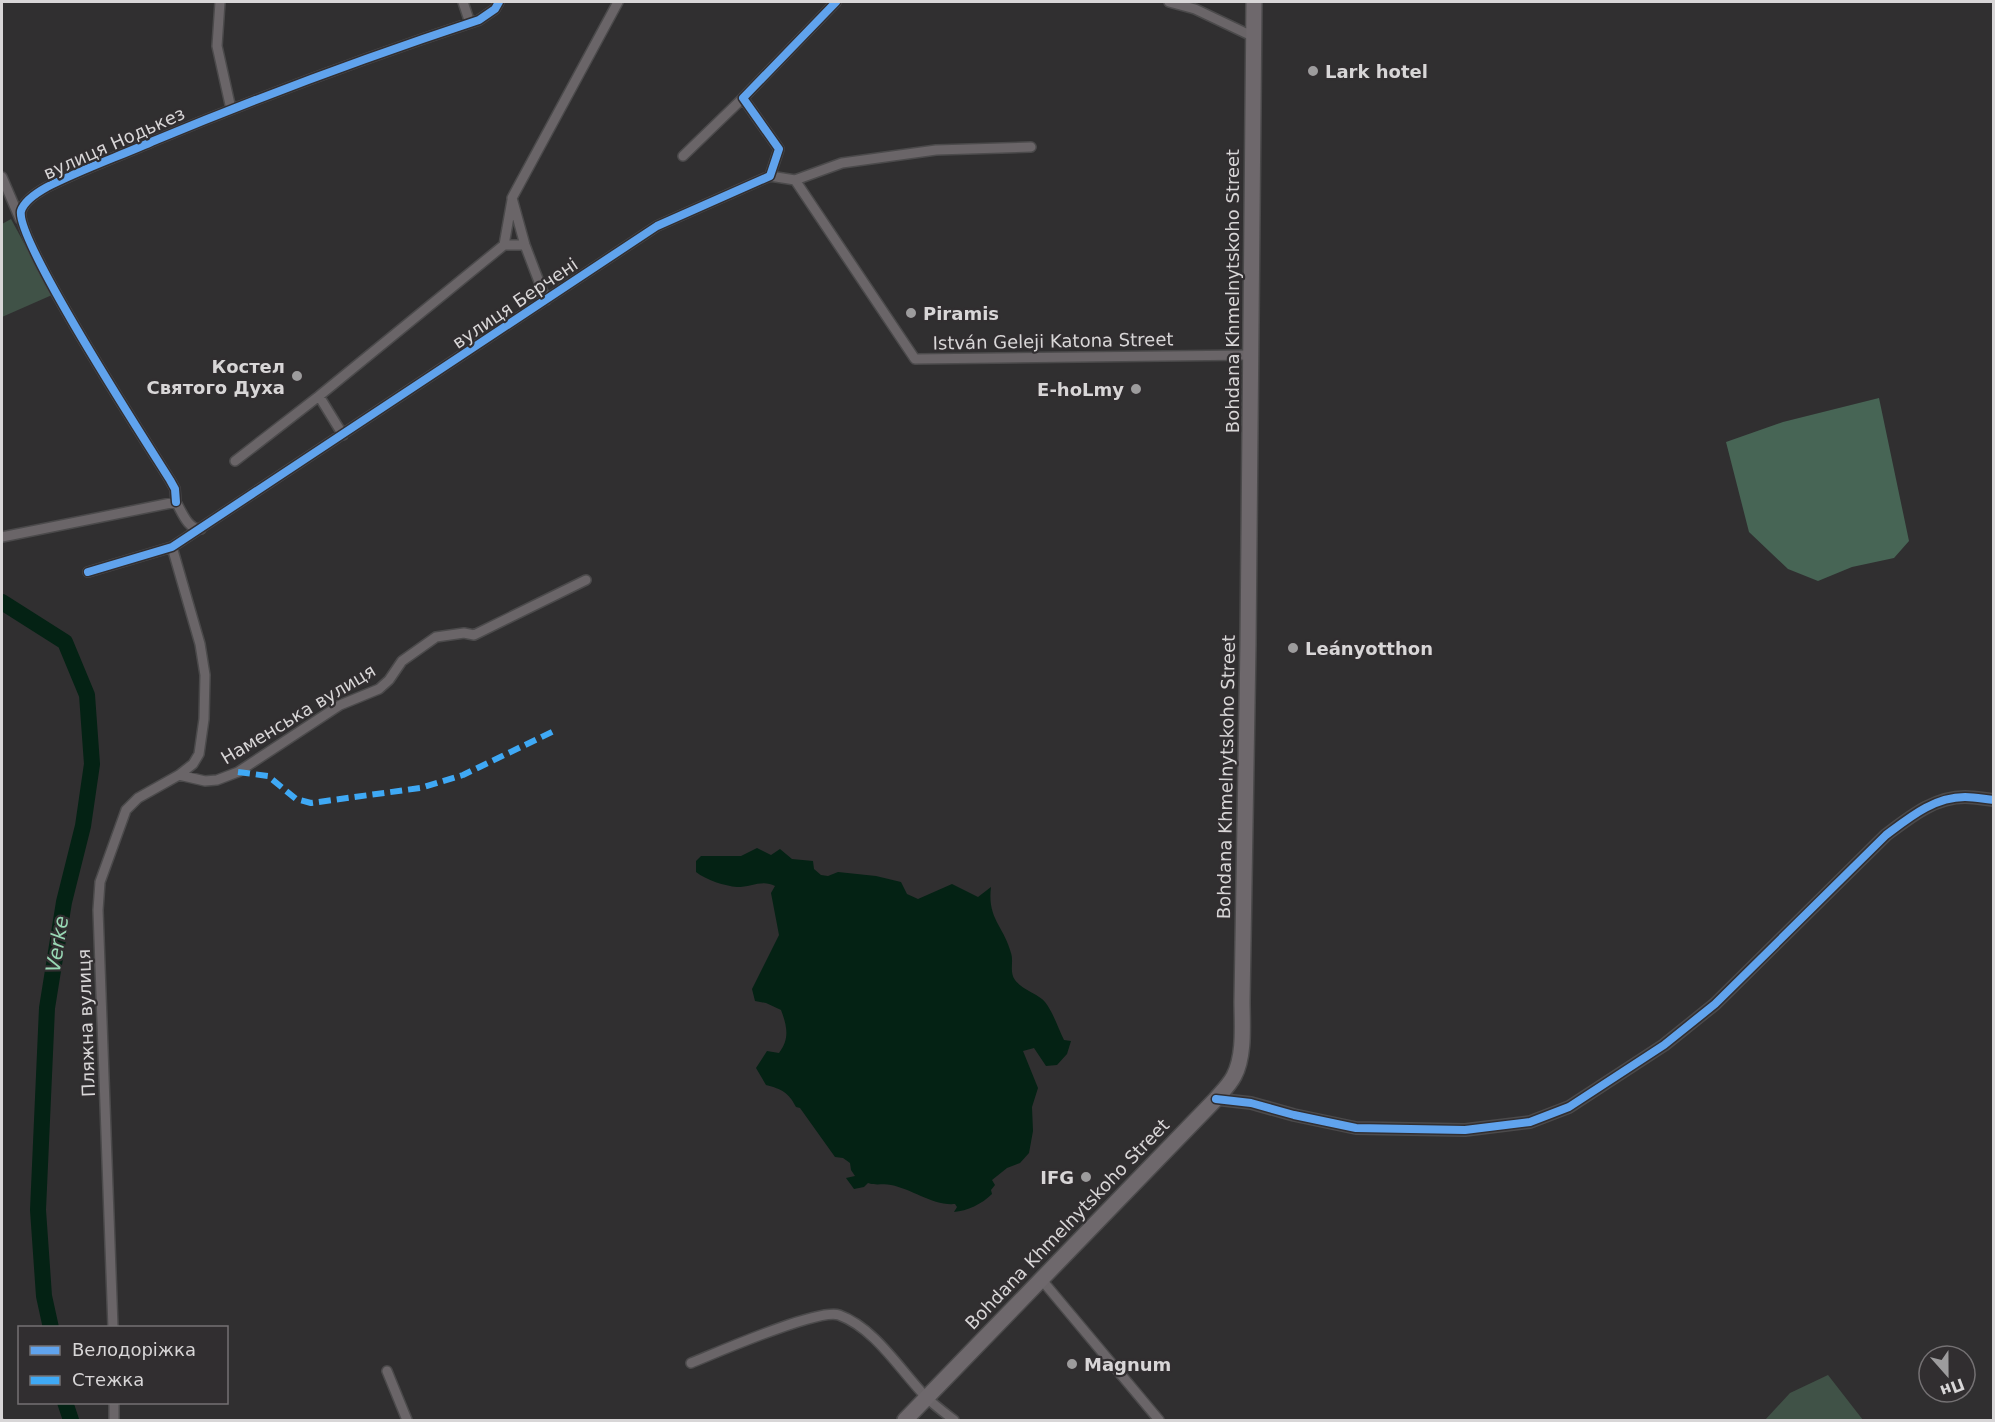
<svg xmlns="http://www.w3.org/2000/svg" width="1995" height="1422" font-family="'DejaVu Sans',sans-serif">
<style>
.green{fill:#405247}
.forest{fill:#476555}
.water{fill:#042214}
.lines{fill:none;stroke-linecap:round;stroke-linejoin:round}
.river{stroke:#042214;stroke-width:16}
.minor-casing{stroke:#4b4a4b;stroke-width:12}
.tertiary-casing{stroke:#4b4a4b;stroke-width:14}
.trunk-casing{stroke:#4b4a4b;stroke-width:18}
.minor{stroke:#6a6568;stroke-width:9}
.tertiary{stroke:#6a6568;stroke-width:10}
.trunk{stroke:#6e686c;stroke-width:15}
.rail{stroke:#6b6769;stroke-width:3}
.quiet{stroke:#3fa9f5;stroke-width:6;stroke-dasharray:12 6;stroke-linecap:butt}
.cycleway-casing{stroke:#312e30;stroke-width:11}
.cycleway{stroke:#60a3ed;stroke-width:8}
.poi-dot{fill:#9d9c9d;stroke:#312e30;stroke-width:2}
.labels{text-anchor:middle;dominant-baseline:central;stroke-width:4.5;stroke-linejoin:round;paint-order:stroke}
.poi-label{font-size:18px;font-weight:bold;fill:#d8d6d7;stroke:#312e30;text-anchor:start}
.street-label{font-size:18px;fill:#d8d6d7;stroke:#312e30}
.water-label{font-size:20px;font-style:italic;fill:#98d7b4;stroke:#312e30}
</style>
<rect width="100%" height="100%" fill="#302f30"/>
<path class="green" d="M11 219 52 295 2 317V224Z
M1828 1375 1863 1420H1765L1790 1393Z"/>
<path class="forest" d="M1879 398 1909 541 1894 558 1852 567 1818 581 1788 569 1749 532 1726 442 1783 422Z"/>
<path class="water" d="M757 848 771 855 780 849 792 859 813 861 814 869 821 875 828 876 838 872 876 876 901 882 907 894 918 899 952 884 978 897 991 887C987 919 1004 926 1011 953 1014 962 1009 971 1015 980 1022 990 1040 995 1045 1002 1053 1012 1058 1028 1064 1040L1071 1041 1067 1054 1057 1065 1046 1066 1034 1048 1023 1051 1038 1088 1032 1107 1033 1131 1029 1153 1020 1163 1007 1168 992 1180 995 1185 991 1190 992 1194C982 1204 967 1211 954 1212L957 1207 955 1204C933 1206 912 1189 891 1185 883 1183 877 1186 868 1183L864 1187 854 1189 846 1178 855 1176 851 1170 850 1163 843 1158 835 1157 800 1108 796 1107C789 1093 782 1089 766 1085L756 1068 767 1051 779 1053C790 1039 787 1026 781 1010L766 1003 755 1001 752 989 779 935 771 893 775 886C763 879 751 887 737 887 725 886 706 880 696 872V861L701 856H741Z"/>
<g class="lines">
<path class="river" d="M2 602 65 642 87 695 92 764 83 826 64 902 47 1008 38 1210 44 1296 51 1328
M65 1402 71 1420"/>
<defs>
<path id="minor" d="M220 2 217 46 231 109
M463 2 470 23
M1169 2 1195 9 1254 37
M683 156 743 98
M770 176 795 180 915 359 1251 355
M2 177 20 219
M795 180 842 163 936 150 1031 147
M504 245 512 200
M546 300 525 245 512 198 618 2
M343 435 319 396 504 245H525
M235 461 319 396
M176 502 175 489 170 480C147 443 15 240 21 211 24 201 38 192 47 187 82 169 120 156 156 140 262 96 370 56 479 20L495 9 499 2
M2 537 176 502C182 512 188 530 201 529
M88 572 172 547 657 226 770 176 779 149 743 98 836 2
M179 775 205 781 217 780 238 772 340 705 379 689 389 680 402 661 436 637 464 633 474 635 586 580
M1041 1279 1159 1420
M113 1328 98 910 100 882 126 810 138 798 179 775 193 764 199 754 204 719 205 675 200 644 172 547
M691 1363C716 1353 818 1308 839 1315 875 1328 900 1370 926 1397 934 1405 945 1413 954 1420
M387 1371 407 1420
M114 1420V1402"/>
<path id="tertiary" d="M1216 1099 1251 1103 1294 1115 1356 1128 1465 1130 1530 1122 1569 1107 1664 1045 1715 1004 1886 835C1910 817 1934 797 1965 797 1975 797 1984 799 1994 800"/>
<path id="trunk" d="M905 1420 1216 1099C1222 1092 1230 1084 1234 1076 1245 1055 1242 1024 1242 1001L1248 644 1254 2"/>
</defs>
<use href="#minor" class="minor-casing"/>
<use href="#tertiary" class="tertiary-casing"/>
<use href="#trunk" class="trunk-casing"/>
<use href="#minor" class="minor"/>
<use href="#tertiary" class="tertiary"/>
<use href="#trunk" class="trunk"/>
<path class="rail" d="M2 1419 3 1420"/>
<path class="quiet" d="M238 772 268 776 296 799 311 803 420 788 463 775 554 731"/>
<defs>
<path id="cycleway" d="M176 502 175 489 170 480C147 443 15 240 21 211 24 201 38 192 47 187 82 169 120 156 156 140 262 96 370 56 479 20L495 9 499 2
M88 572 172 547 657 226 770 176 779 149 743 98 836 2
M1216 1099 1251 1103 1294 1115 1356 1128 1465 1130 1530 1122 1569 1107 1664 1045 1715 1004 1886 835C1910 817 1934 797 1965 797 1975 797 1984 799 1994 800"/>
</defs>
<use href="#cycleway" class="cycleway-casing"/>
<use href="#cycleway" class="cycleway"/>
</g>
<g class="poi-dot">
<circle cx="1313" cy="71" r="6"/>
<circle cx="911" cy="313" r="6"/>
<circle cx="297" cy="376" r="6"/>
<circle cx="1136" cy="389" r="6"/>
<circle cx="1293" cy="648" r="6"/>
<circle cx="1086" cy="1177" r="6"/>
<circle cx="1072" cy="1364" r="6"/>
</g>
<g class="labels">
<g class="poi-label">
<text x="1325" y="71">Lark hotel</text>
<text x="923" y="313">Piramis</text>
<text x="285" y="366" text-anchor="end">Костел<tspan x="285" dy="21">Святого Духа</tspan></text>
<text x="1124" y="389" text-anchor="end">E-hoLmy</text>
<text x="1305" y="648">Leányotthon</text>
<text x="1074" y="1177" text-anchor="end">IFG</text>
<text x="1084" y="1364">Magnum</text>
</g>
<g class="street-label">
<text transform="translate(114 143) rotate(-24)">вулиця Нодькез</text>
<text transform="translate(1232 291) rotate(-90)">Bohdana Khmelnytskoho Street</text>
<text transform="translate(515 303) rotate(-34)">вулиця Берчені</text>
<text transform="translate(1053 341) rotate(-1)">István Geleji Katona Street</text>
<text transform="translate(298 714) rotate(-31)">Наменська вулиця</text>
<text transform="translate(1226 777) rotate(-89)">Bohdana Khmelnytskoho Street</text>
<text transform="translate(86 1023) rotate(-92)">Пляжна вулиця</text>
<text transform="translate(1067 1224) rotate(-46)">Bohdana Khmelnytskoho Street</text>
</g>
<g class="water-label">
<text transform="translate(57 944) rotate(-81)">Verke</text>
</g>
</g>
<rect width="1995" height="1422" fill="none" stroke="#d8d6d7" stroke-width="6"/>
<rect x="18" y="1326" width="210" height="78" fill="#312e30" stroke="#747173" stroke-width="1.5"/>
<rect x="30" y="1346" width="30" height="9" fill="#60a3ed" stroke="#747173" stroke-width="1.5"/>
<text x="72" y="1356" font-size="18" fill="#d8d6d7">Велодоріжка</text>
<rect x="30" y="1376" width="30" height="9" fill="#3fa9f5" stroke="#747173" stroke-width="1.5"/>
<text x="72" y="1386" font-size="18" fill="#d8d6d7">Стежка</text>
<g transform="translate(1947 1374) rotate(159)"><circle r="28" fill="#312e30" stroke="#747173" stroke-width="1.5"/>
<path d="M0-4.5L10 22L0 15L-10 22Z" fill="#9d9c9d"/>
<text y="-9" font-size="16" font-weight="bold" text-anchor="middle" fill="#d8d6d7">Пн</text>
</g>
</svg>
